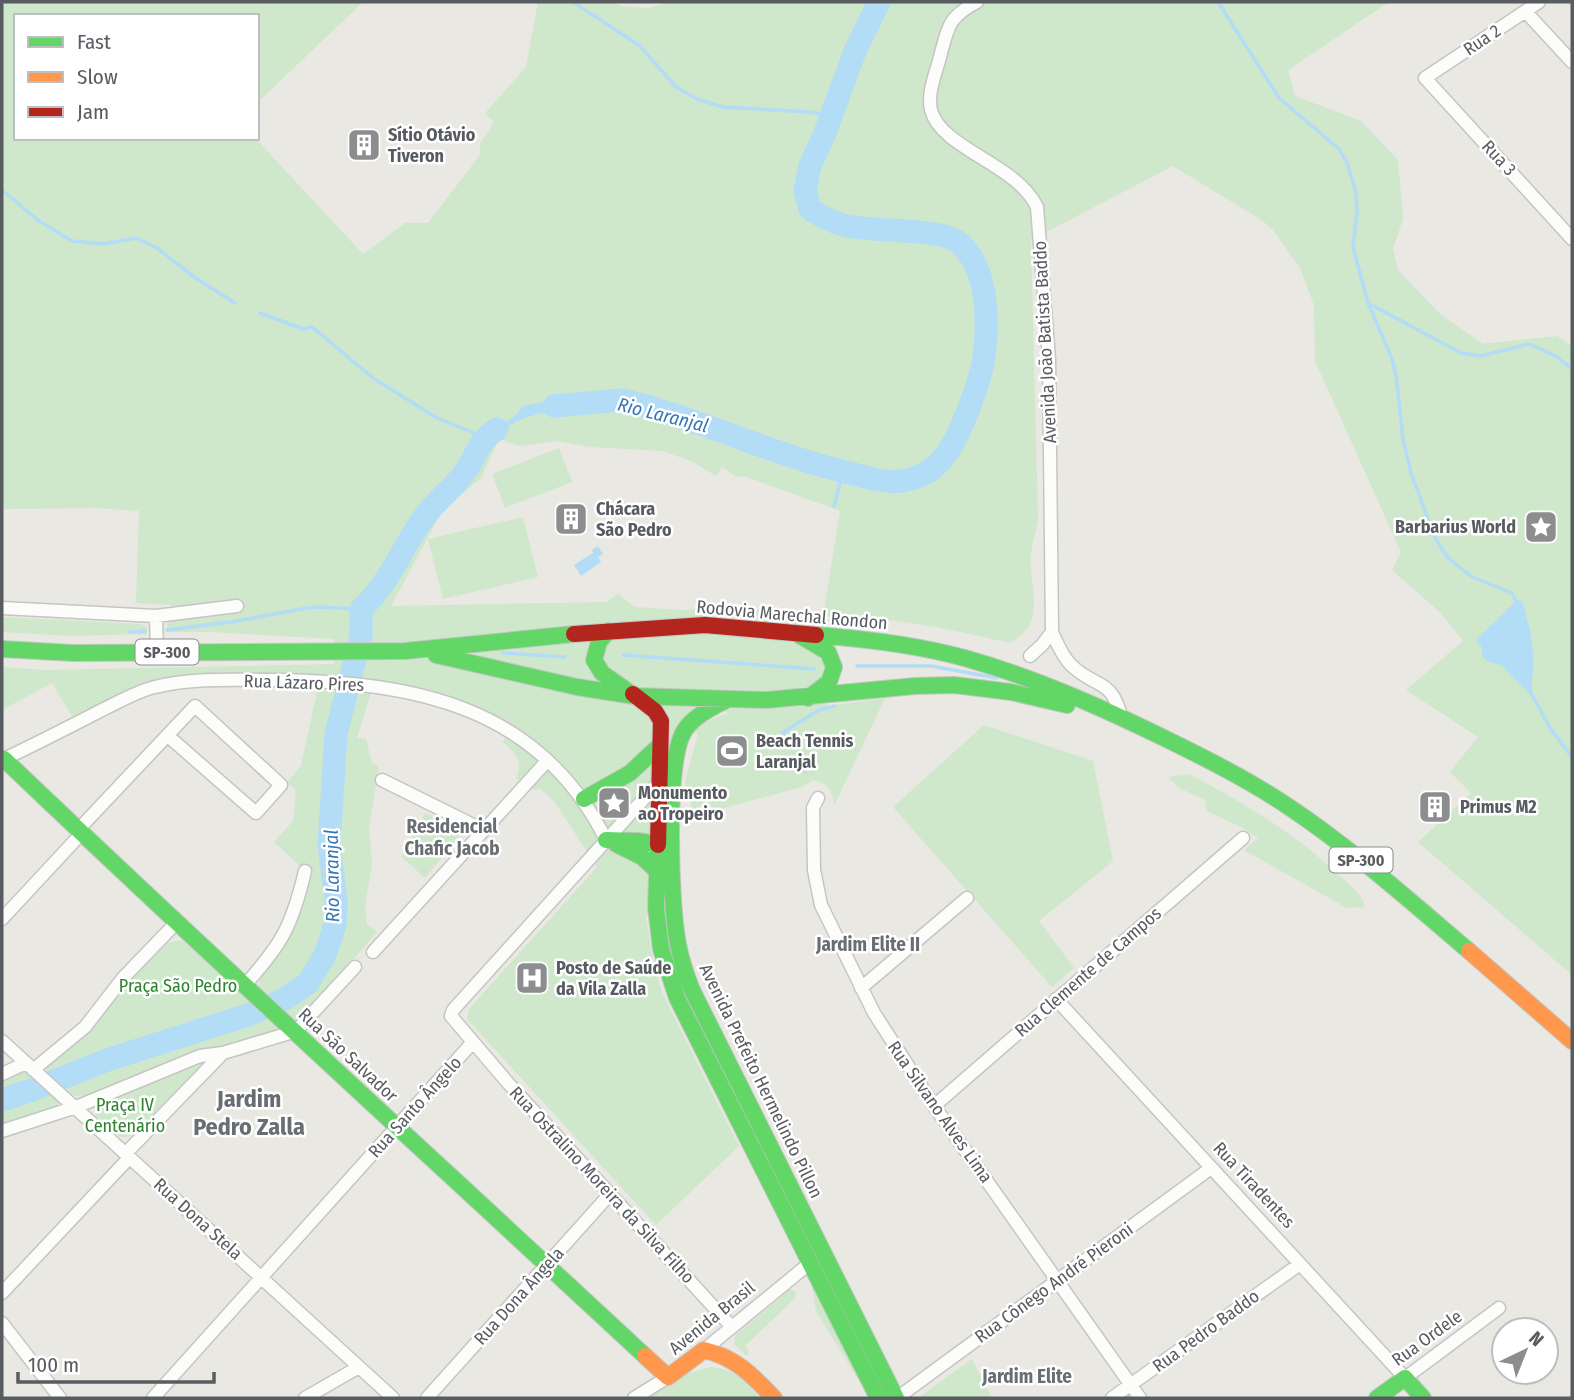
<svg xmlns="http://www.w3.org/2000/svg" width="1574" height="1400" font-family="'Fira Sans Condensed',sans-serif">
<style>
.green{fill:#cfe7cb;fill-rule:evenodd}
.water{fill:#b3dcf6}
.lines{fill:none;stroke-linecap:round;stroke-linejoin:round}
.stream{stroke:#b3dcf6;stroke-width:3.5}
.river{stroke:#b3dcf6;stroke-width:23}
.street-casing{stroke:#c5c5c3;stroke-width:15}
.fast-casing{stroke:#c5c6c4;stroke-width:18}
.slow-casing{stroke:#c5c6c4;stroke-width:18}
.jam-casing{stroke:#c5c6c4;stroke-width:18}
.street{stroke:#fcfcfb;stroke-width:12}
.fast{stroke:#63d668;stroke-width:16}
.slow{stroke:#ff974d;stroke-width:16}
.jam{stroke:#b3261e;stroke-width:16}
.labels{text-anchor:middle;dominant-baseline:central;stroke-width:5;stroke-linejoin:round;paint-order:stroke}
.shield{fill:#fff;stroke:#8a8d90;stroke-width:2}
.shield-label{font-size:16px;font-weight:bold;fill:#585c61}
.street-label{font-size:18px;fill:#585c61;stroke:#fff}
.poi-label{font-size:18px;font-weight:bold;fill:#585c61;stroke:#fff;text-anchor:start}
.park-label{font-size:18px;fill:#2e8230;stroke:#fff}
.water-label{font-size:19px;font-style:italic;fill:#3578b6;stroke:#fff}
.neighbourhood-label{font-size:19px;font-weight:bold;fill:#696e73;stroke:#fff}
.district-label{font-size:24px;font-weight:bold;fill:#696e73;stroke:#fff}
</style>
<rect width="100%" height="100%" fill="#e9e8e2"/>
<path class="green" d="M2 2H363L257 103V16H16V138H255L363 254 405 223H428L480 155V144L494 122 485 113 526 67 538 2H615L620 6 648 8 672 2H1389L1288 70 1295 96 1361 121 1398 160 1403 219 1393 249 1398 270 1440 314 1483 344 1557 336 1572 346V975L1418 842 1471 793 1450 772 1478 737 1406 690 1463 641 1441 613 1392 570 1401 552 1315 361 1314 305 1300 268 1273 230 1263 221 1173 166 1031 240 1038 520C1036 531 1032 542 1031 553 1028 588 1049 621 1010 643 948 629 886 615 823 617L828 706 885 698 834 806C834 791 827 783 813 780L802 787 694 816 685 781 698 734 693 731 704 722 728 713 711 703 652 699 650 915 646 916 653 960 662 992 739 1146 656 1225 467 1019 469 1009 597 867 554 801 540 788 535 790 516 778C524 762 515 752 503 742L511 725 454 699 375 680 357 738 366 739 372 763 379 766 369 828 372 864 365 907 367 924 377 932 300 1020 278 1026 273 1031 221 1047 198 1050 88 1095 76 1096 68 1093 55 1108 2 1126V1078L21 1071 46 1073 47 1066 125 982 168 943 181 940 259 988C258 973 273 963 280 951 295 927 303 902 310 875L274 842 293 821 296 790 287 782 301 766 317 692 337 690 335 674 211 675 140 686 72 716 52 683 2 710V667L45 670 335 664 334 639 210 632H167V624L173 620 172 605 136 603 139 511 97 508 2 509ZM499 439 520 446 557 441 591 447 662 451 691 461 716 476 722 467 737 477 744 476 840 511 823 617 719 606 683 610 635 607 618 594 606 602 391 606 442 511 481 478Z
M559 448 572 482 505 508 492 474Z
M523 517 538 577 443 599 428 539Z
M2 617 141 624 147 628V634L70 636 2 632Z
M661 705H711L669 762C668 743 675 720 661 705Z
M984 725 1093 761 1113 861 1039 921 1074 968 1052 987 893 807Z
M1189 774C1245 803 1297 835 1342 878 1352 887 1362 894 1365 907L1347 908 1244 850 1258 838 1241 827 1207 811 1205 800 1179 788 1168 777Z
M425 813 455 829 460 835 425 878 402 857Z
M201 1064 202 1065 129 1137H120L96 1115V1110L99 1105Z
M811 1281 869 1397 816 1311Z
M790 1289 796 1292 795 1298 745 1346 749 1352 747 1356 734 1344 735 1336Z
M972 1359 992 1398H918Z
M711 1367C735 1369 745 1382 760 1398H647L686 1374Z"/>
<path class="water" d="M549 401 582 403C569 413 550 410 534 415 512 421 493 435 477 450V440C489 427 515 423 522 406Z
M440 489 455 494 429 519 395 568 403 545Z
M598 546 603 554 598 557 601 562 581 576 574 565 593 553 592 550Z
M1517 600 1522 601C1527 619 1533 638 1533 656 1534 669 1531 682 1532 696L1501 665 1489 662 1483 658 1481 646 1476 640Z"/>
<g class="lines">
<path class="stream" d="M573 2 640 46 676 87 697 99 723 107 810 112 832 116
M1218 2 1279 98 1338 148 1347 162 1356 193 1357 212 1353 247 1368 303 1392 359 1396 375 1403 439 1411 473 1435 538 1448 558 1472 577 1512 593 1517 604
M2 190 39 221 72 241 103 244 136 238 157 248 197 279 235 303
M1368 303 1461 353 1481 356 1529 344 1556 356 1572 369
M260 313 303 329 312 327 373 378 437 418 484 437
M834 506 843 472
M167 630 231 622 313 607 361 609
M130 632 145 631
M503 653 565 657
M623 655 814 669
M857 666H931L997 678
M1531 693 1550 728 1572 757
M805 772 798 749 782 733 819 710 835 706"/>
<path class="river" d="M554 406 621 400 647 406C717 427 783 458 854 474 869 478 886 483 901 481 943 476 955 442 969 408 975 391 982 375 984 357 988 321 989 267 958 242 940 227 870 233 844 225 831 222 821 216 810 209L805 190 810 166 825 133 855 51 879 2
M2 1100 32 1090 107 1060 248 1015 285 999 308 983 325 955 335 925 336 899 329 845 336 734 361 636V609C390 583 402 547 425 516 436 501 451 490 462 476 477 458 475 443 497 429"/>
<defs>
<path id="street" d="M977 2C948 17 948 27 940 57 936 73 927 93 931 110 941 149 1017 164 1037 207L1049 359 1052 632C1057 643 1062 656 1071 665 1097 690 1111 676 1122 719
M1539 2 1425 78 1572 239
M1525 11 1572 62
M2 608 156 616 237 606
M156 616 157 652
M1030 656 1042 645 1052 632
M2 760C36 744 69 727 102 710 119 702 137 691 155 687 194 677 238 680 277 680 414 682 540 706 606 840
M382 780 483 830
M658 783 453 1010 451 1016 508 1083 732 1327
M818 798 813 808 814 870 821 905 874 1013 934 1106 1140 1398
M78 830 195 706 281 785 256 813 168 736
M2 919 81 834
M373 952 547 761
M244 986C282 944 292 926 305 871
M861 988 967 898
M1056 999 1405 1378 1499 1308
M2 1041 393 1398
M33 1070 85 1027 123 978 176 923
M2 1074 26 1063
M934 1106 1243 838
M2 1131 76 1107 200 1056 223 1053 296 1031 355 967
M126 1153 223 1053
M2 1293 130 1157
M2 1323 60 1398
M704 1350 810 1263
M153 1398 472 1043
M305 1398 359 1367
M427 1398 610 1194
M634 1398 668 1377
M897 1398 1211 1168
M1112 1398 1300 1264"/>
<path id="fast" d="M608 631 599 642 594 660 602 673 629 692
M799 635 828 652 834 667 829 682 808 698
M816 635C867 639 919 645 968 659 1035 678 1098 706 1160 736 1203 757 1247 779 1286 805 1351 848 1410 901 1469 951
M2 649 73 653 405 651 574 634
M436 655 577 687 634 696 767 700 915 686 954 685 1011 692 1067 705
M728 699C712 708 690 717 682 735 666 771 670 903 678 944 681 960 686 975 692 990L896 1398
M4 759C215 961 431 1157 645 1356
M584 799 630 773 660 745
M606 840 638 841 668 846
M616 844 642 857 657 871
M658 845 656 908 661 949 677 998 878 1398
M1377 1398 1405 1378 1423 1398"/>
<path id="slow" d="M1469 951 1572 1041
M645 1356 668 1377 704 1350C735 1357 753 1376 774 1398"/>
<path id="jam" d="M574 634 705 625 816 635
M633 694 655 711 661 721 658 845"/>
</defs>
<use href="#street" class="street-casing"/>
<use href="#fast" class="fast-casing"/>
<use href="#slow" class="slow-casing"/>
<use href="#jam" class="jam-casing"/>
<use href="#street" class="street"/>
<use href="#fast" class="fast"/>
<use href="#slow" class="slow"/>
<use href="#jam" class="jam"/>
</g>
<defs>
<symbol id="building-square" viewBox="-11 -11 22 22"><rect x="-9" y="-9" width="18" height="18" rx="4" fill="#8b8d8e" stroke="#fff"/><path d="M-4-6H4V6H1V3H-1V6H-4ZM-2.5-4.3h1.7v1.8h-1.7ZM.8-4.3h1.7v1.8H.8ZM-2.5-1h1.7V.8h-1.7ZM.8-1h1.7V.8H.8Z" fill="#fff"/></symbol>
<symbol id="sight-square" viewBox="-11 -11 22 22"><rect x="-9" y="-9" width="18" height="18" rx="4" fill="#8b8d8e" stroke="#fff"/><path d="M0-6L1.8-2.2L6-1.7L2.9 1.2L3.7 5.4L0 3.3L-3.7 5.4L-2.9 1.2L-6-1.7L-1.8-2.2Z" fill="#fff"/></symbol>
<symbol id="stadium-square" viewBox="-11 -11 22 22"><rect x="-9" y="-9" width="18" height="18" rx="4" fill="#8b8d8e" stroke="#fff"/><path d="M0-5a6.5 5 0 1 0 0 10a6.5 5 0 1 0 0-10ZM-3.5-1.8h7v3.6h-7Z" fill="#fff"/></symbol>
<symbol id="hospital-square" viewBox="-11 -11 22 22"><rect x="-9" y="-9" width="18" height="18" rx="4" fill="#8b8d8e" stroke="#fff"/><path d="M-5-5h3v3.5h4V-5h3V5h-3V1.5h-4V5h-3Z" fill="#fff"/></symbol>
</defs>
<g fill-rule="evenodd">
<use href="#building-square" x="345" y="126" width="38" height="38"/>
<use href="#building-square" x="552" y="500" width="38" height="38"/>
<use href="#sight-square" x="1522" y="508" width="38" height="38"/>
<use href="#stadium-square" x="713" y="732" width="38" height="38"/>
<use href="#sight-square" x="595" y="784" width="38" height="38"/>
<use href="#building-square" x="1416" y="788" width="38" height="38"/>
<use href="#hospital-square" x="513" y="959" width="38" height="38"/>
</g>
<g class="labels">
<g class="shield">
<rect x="135.5" y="639.5" width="63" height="25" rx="5"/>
<rect x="1329.5" y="847.5" width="63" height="25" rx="5"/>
</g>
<g class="shield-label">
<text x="167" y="652">SP-300</text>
<text x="1361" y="860">SP-300</text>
</g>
<g class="street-label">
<text transform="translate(1482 40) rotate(-34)">Rua 2</text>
<text transform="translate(1499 158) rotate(47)">Rua 3</text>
<text transform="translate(1045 342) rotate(-93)">Avenida João Batista Baddo</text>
<text transform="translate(792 615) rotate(5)">Rodovia Marechal Rondon</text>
<text transform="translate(304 683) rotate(2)">Rua Lázaro Pires</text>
<text transform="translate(1088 972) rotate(-41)">Rua Clemente de Campos</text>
<text transform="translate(348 1055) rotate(43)">Rua São Salvador</text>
<text transform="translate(761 1081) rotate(64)">Avenida Prefeito Hermelindo Pillon</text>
<text transform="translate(415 1107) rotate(-48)">Rua Santo Ângelo</text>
<text transform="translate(940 1112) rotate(55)">Rua Silvano Alves Lima</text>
<text transform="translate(602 1185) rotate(47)">Rua Ostralino Moreira da Silva Filho</text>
<text transform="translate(1254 1185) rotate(47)">Rua Tiradentes</text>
<text transform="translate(198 1219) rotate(42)">Rua Dona Stela</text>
<text transform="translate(1054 1283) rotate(-36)">Rua Cônego André Pieroni</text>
<text transform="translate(519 1296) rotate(-48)">Rua Dona Ângela</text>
<text transform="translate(712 1318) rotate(-39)">Avenida Brasil</text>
<text transform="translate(1206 1331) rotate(-36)">Rua Pedro Baddo</text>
<text transform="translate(1427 1338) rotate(-36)">Rua Ordele</text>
</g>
<g class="poi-label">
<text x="388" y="135">Sítio Otávio<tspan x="388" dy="21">Tiveron</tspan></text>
<text x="596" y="509">Chácara<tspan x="596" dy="21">São Pedro</tspan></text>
<text x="1516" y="527" text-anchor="end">Barbarius World</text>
<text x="756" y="741">Beach Tennis<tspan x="756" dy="21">Laranjal</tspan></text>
<text x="638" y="793">Monumento<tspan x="638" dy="21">ao Tropeiro</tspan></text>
<text x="1460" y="807">Primus M2</text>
<text x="556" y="968">Posto de Saúde<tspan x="556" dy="21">da Vila Zalla</tspan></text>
</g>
<g class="park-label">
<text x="178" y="986">Praça São Pedro</text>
<text x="125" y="1105">Praça IV<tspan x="125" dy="21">Centenário</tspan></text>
</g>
<g class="water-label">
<text transform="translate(663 415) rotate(14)">Rio Laranjal</text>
<text transform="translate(332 876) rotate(-91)">Rio Laranjal</text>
</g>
<g class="neighbourhood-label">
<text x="452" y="826">Residencial<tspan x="452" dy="22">Chafic Jacob</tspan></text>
<text x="868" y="944">Jardim Elite II</text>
<text x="1027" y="1376">Jardim Elite</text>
</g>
<g class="district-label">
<text x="249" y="1099">Jardim<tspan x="249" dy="28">Pedro Zalla</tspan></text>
</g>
</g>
<rect width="1574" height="1400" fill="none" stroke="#585c61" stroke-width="7"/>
<rect x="14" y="14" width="245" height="126" fill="#ffffff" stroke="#bcbec0" stroke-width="2"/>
<rect x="28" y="37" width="35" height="10" fill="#63d668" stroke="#bcbec0" stroke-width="2"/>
<text x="77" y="49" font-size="21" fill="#585c61">Fast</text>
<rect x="28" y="72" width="35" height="10" fill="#ff974d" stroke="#bcbec0" stroke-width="2"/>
<text x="77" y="84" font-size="21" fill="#585c61">Slow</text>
<rect x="28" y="107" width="35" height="10" fill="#b3261e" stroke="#bcbec0" stroke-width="2"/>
<text x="77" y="119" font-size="21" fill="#585c61">Jam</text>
<g transform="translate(1525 1351) rotate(43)"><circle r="33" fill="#ffffff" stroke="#bcbec0" stroke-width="2"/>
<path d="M0-5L12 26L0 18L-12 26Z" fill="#8b8d8e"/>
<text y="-10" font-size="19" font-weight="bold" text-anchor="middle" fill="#585c61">N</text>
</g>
<path d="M18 1372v10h196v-10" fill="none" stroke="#585c61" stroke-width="3.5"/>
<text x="28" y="1372" font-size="21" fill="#585c61" stroke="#ffffff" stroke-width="5" paint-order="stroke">100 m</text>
</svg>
